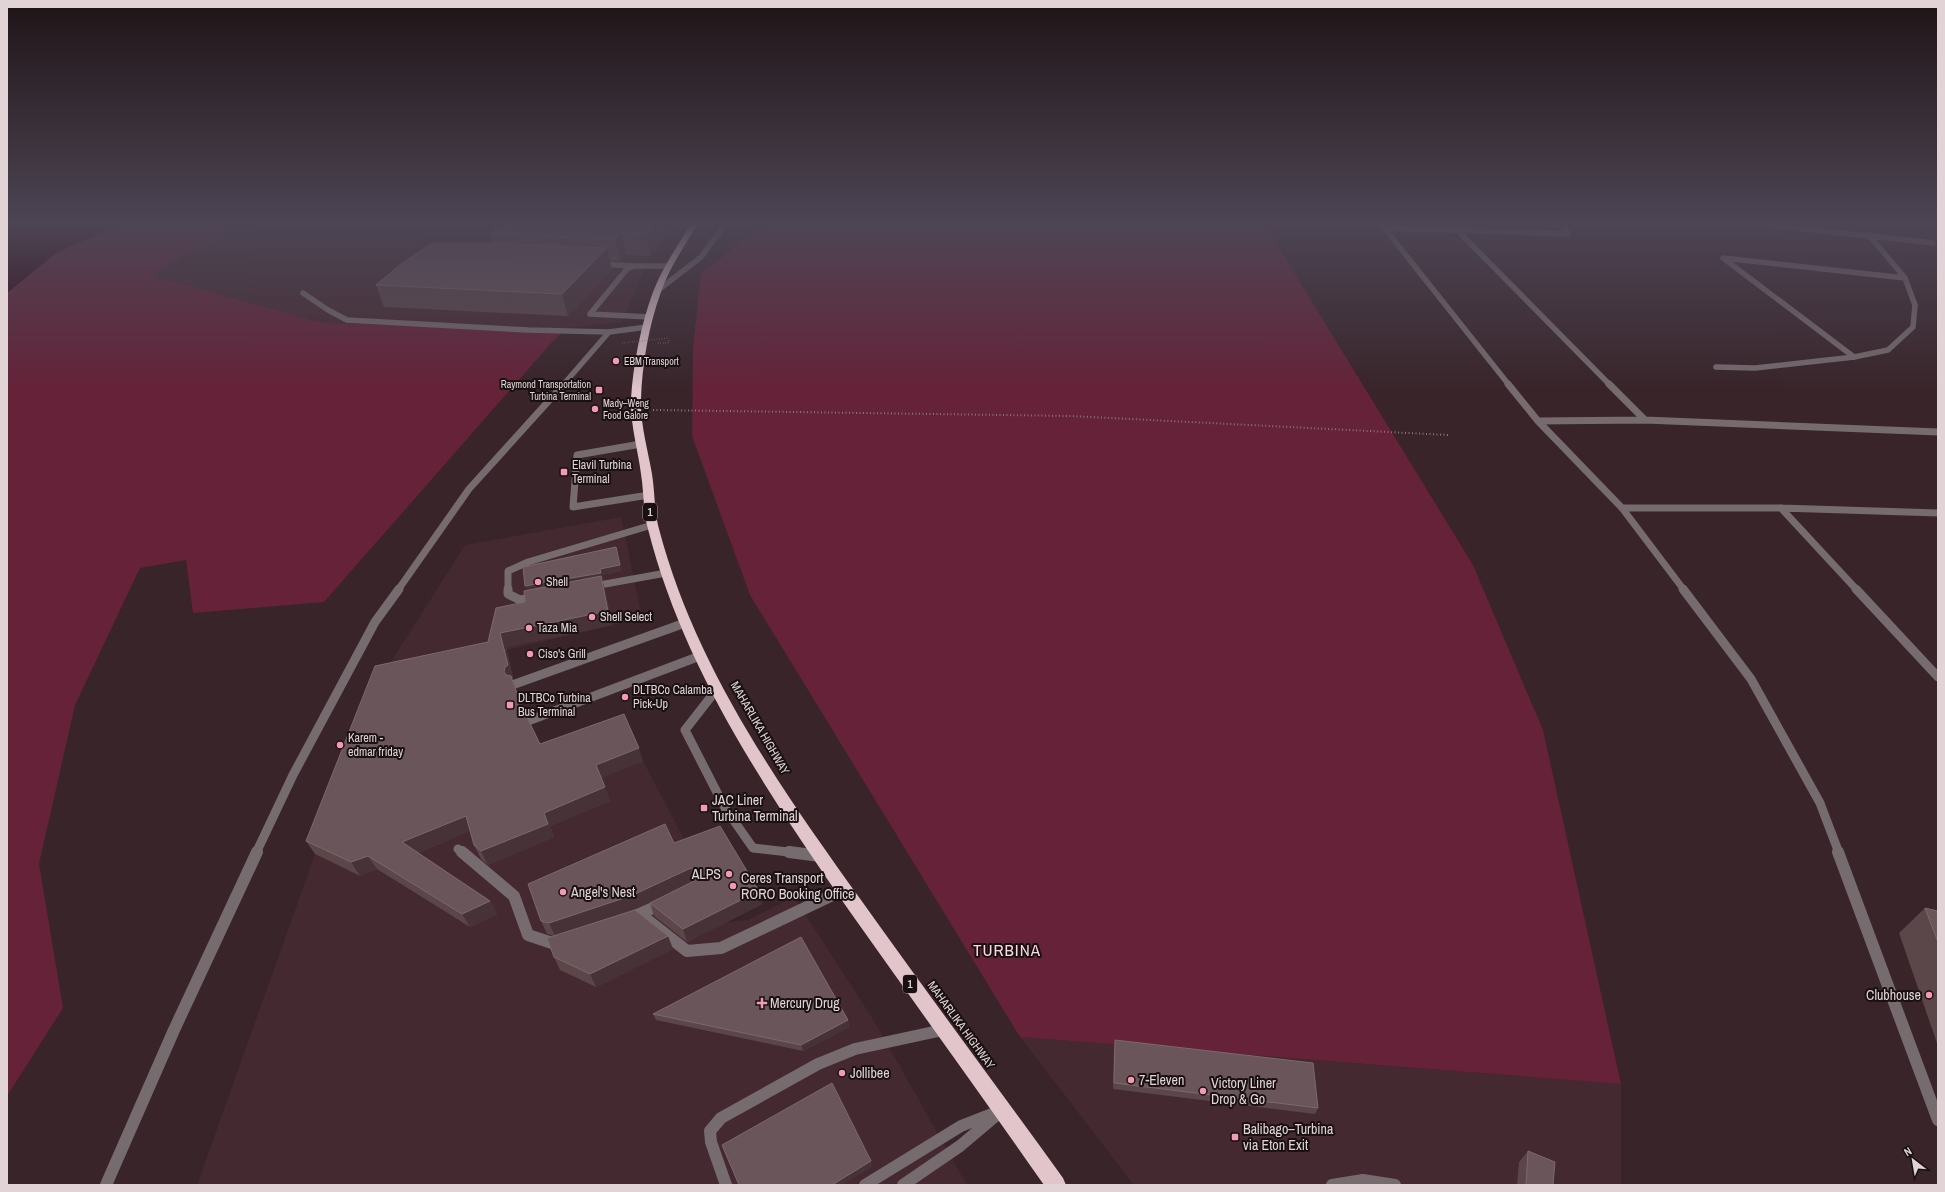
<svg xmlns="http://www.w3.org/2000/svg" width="1945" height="1192" font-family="'Archivo Narrow',sans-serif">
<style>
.built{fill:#452931}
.green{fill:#652238}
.water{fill:#2e0212}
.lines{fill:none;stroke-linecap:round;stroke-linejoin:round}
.path-far1{stroke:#88777b;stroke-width:1.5;stroke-dasharray:0.5 2;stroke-linecap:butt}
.path{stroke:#88777b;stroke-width:2;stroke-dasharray:1 2.5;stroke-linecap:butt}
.lane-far3{stroke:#766b6e;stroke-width:5.5}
.lane-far2{stroke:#766b6e;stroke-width:7}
.lane-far1{stroke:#766b6e;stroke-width:9}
.lane{stroke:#766b6e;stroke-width:12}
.street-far3{stroke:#766b6e;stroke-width:5.5}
.street-far2{stroke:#766b6e;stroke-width:7}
.street-far1{stroke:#766b6e;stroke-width:9}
.street{stroke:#766b6e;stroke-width:12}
.highway{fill:#e1c5cb;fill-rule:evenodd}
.path-bridge{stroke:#88777b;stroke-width:1.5;stroke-dasharray:0.5 2;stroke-linecap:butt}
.wall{fill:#5b464a}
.shaded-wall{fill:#473237}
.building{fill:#69555a;stroke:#7c696d}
.poi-dot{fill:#f19ab1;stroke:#191012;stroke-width:1.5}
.labels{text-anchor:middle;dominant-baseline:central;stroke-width:4;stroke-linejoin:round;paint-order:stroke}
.far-poi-label{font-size:10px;fill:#e1d3d6;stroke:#191012;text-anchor:start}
.shield{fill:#191012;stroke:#a5989b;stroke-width:1}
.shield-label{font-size:11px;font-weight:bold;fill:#e1d3d6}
.poi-label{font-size:12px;fill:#e1d3d6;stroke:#191012;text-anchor:start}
.street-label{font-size:12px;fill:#e1d3d6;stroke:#191012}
.near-poi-label{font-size:14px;fill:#e1d3d6;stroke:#191012;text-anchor:start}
.near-quarter-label{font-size:17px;letter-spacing:1px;fill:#fad8df;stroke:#191012}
</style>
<rect width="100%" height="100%" fill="#382429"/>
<path class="built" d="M233 225H442L419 243 650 256 622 322 554 329 323 323 151 276Z
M621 517 642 618 508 650 382 676 465 545Z
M643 761 728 922 748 920 794 897 874 1021 967 1185H197L315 854 360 876Z
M1020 1037 1621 1084V1185H1134Z"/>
<path class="green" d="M119 225H233L152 276 323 323 554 329 568 327 553 341 324 602 193 613 186 560 140 568 75 705 39 864 63 1008 7 1096V293L56 253Z
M772 225H1265L1473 565 1543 730 1621 1084 1020 1037 750 595 692 436 693 348 701 273 747 238Z"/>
<path class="water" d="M7 225H119L56 253 7 293Z"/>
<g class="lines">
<path class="path-far1" d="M658 343H668L669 338"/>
<path class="path" d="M653 410 1071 416 1448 435"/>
<path class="lane-far3" d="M601 264 634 266
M657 291 701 257 725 225
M303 293 328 310 347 320 528 330 609 332
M650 317 590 314 627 269 634 266H669"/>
<path class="lane-far2" d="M641 444 577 455 573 507 649 495
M594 586 666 573
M508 590V571L528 562 652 525"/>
<path class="lane-far1" d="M508 589V594L520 600 534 598
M515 684 685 623
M717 689 685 730 725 808 753 848 797 853
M528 721 700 656
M458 849 463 853"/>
<path class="lane" d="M462 852 514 896 528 935 555 944 559 943
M789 852 820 856
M641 915 687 951 721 948 845 889
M630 918 662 904
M726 1185 711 1142 710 1131 721 1118 818 1064 855 1049 943 1030
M865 1185 961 1126 1002 1110
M903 1185 960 1146 998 1114
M1332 1185 1363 1180 1395 1185"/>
<path class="street-far3" d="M1382 225 1509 385
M1769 225 1933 243
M1385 228 1568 234 1564 225
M1459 232 1610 385
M1854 357 1723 258 1905 278
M1716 367 1755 368 1854 357 1888 350 1913 327 1915 305 1905 278 1869 235
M563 385 609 332 647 327"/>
<path class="street-far2" d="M1508 384 1538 421 1622 508 1684 590
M1609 384 1645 420
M1538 421 1645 420 1938 432
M1622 508H1781L1938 513
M1781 508 1857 590
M398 590 469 489 564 384"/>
<path class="street-far1" d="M1683 589 1751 679 1820 803 1839 853
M1856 589 1938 677
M256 853 293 775 375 622 399 589"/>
<path class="street" d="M1838 852 1938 1120
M106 1185 174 1030 257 852"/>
<path class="highway" d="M690 225H697C684 247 669 268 661 292 649 324 642 365 641 399 640 424 648 450 652 474 655 492 654 511 659 529 695 666 779 786 861 900 927 993 996 1085 1063 1178L1066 1185H1044C979 1092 913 1001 848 909 767 792 683 668 648 529 643 511 644 492 641 474 638 450 630 424 631 399 633 365 641 324 653 292 662 268 677 247 690 225Z"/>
<path class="path-bridge" d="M622 343 669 338"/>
</g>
<path class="wall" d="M500 225H673L650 256 626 255 620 261H610L612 269 568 316 384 307 376 285 492 243 490 234Z
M616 547 621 571 602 575 603 580H602L605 590 612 625 506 647 513 678 512 679 525 713 540 744 643 761 601 778 610 801 550 826 554 837 488 865 481 859 474 845 470 831 418 853 490 901 497 914 470 927 377 869 360 876 315 854 306 841 525 602 527 590Z
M674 843 762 904 687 942 654 916 650 903 685 885 638 908 596 923 673 949 596 987 560 970 554 957V936L547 934 541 921Z
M1925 908 1938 911V1046L1899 933Z
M653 1014 848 1020 849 1027 803 1051 656 1020Z
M1115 1040 1318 1108 1315 1114 1113 1089 1114 1046Z
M1528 1151 1553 1185H1517L1519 1162Z"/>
<path class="shaded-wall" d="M654 225H673L650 256 646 236Z
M621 234 626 255 620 261 615 240Z
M607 248 612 269 568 316 562 294Z
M616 547 621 571 602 575 603 580H602L605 590 612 625 506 647 513 678 512 679 526 715 523 718 517 709 510 680 504 672 500 633 608 611 527 593 525 586 600 569Z
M639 748 643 761 600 779 596 765Z
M605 787 610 801 550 826 554 837 488 865 481 851 544 813Z
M466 816 473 830 410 856 402 842Z
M368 856 377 869 360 876 351 862Z
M691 868 695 881 638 908 555 936 549 923Z
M759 891 762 904 687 942 683 929Z
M490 901 497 914 470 927 462 914Z
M668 936 673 949 596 987 590 974Z
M848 1020 849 1027 803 1051 801 1045Z
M871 1161 872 1167 842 1185H832Z"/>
<path class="building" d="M500 225H654L646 236 621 234 615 240 490 234Z
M432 243H489L607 248 562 294 376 285 401 264Z
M616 547 620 565 600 569 601 573 525 586 523 567Z
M601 576 608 611 500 633 508 665 505 667 504 672 506 675 511 676 520 702 518 704 517 709 519 712 525 713 540 744 624 714 639 748 596 765 605 787 544 813 548 824 481 851 474 845 466 816 402 842 490 901 462 914 368 856 351 862 306 841 375 666 488 642 496 608 525 602 524 591Z
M665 824 674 843 720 826 759 891 683 929 650 903 694 881 697 875 694 869 691 868 633 895 549 923 541 921 528 884Z
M1925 908 1938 911V942Z
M635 910 668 936 590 974 554 957 547 938Z
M801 937 848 1020 801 1045 653 1014Z
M1115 1040 1313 1063 1318 1108 1114 1083Z
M832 1083 871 1161 832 1185H739L722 1145Z
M1528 1151 1555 1162 1553 1185H1526Z"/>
<linearGradient id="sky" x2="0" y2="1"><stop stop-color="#1f1417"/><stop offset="0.57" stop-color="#4d4554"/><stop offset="1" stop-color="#4d4554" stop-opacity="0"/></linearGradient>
<rect width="1945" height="392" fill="url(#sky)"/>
<g class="poi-dot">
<circle cx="616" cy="361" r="4"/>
<rect x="595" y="386" width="8" height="8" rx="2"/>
<circle cx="595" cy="409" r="4"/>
<rect x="560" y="468" width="8" height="8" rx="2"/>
<circle cx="538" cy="582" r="4"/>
<circle cx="592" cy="617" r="4"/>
<circle cx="529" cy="628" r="4"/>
<circle cx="530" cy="654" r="4"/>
<circle cx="625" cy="697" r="4"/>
<rect x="506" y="701" width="8" height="8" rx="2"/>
<circle cx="340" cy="745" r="4"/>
<rect x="700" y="804" width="8" height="8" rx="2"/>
<circle cx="729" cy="874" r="4"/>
<circle cx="733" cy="886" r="4"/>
<circle cx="563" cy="892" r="4"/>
<circle cx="1929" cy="995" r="4"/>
<path d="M760 997h4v4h4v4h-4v4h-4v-4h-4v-4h4z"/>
<circle cx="842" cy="1073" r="4"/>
<circle cx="1131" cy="1080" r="4"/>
<circle cx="1203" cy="1091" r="4"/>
<rect x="1231" y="1133" width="8" height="8" rx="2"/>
</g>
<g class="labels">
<g class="far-poi-label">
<text x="624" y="361">EBM Transport</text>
<text x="591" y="384" text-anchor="end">Raymond Transportation<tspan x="591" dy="12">Turbina Terminal</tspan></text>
<text x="603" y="403">Mady–Weng<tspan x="603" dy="12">Food Galore</tspan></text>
</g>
<g class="shield">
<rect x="643" y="503" width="14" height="18" rx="3"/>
<rect x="903" y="975" width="14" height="18" rx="3"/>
</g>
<g class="shield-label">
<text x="650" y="512">1</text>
<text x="910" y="984">1</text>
</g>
<g class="poi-label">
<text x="572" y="465">Elavil Turbina<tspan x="572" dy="14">Terminal</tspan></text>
<text x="546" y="582">Shell</text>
<text x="600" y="617">Shell Select</text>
<text x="537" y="628">Taza Mia</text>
<text x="538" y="654">Ciso's Grill</text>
<text x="633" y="690">DLTBCo Calamba<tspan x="633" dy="14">Pick-Up</tspan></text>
<text x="518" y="698">DLTBCo Turbina<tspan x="518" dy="14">Bus Terminal</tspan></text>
<text x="348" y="738">Karem -<tspan x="348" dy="14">edmar friday</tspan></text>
</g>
<g class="street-label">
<text transform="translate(760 728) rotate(60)">MAHARLIKA HIGHWAY</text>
<text transform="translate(961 1025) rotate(54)">MAHARLIKA HIGHWAY</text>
</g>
<g class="near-poi-label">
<text x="712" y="800">JAC Liner<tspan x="712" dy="16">Turbina Terminal</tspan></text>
<text x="721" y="874" text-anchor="end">ALPS</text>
<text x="741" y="878">Ceres Transport<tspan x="741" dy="16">RORO Booking Office</tspan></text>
<text x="571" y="892">Angel's Nest</text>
<text x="1921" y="995" text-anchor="end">Clubhouse</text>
<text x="770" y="1003">Mercury Drug</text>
<text x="850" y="1073">Jollibee</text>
<text x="1139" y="1080">7-Eleven</text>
<text x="1211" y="1083">Victory Liner<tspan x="1211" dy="16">Drop &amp; Go</tspan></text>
<text x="1243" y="1129">Balibago–Turbina<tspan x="1243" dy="16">via Eton Exit</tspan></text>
</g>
<g class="near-quarter-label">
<text x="1007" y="949">TURBINA</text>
</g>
</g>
<rect width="1945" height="1192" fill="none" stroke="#e1d3d6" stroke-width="16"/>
<g transform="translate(1913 1160) rotate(329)" stroke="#191012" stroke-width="3" paint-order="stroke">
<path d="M0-3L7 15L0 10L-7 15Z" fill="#e1d3d6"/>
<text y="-6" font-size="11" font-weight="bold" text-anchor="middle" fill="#e1d3d6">N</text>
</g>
</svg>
